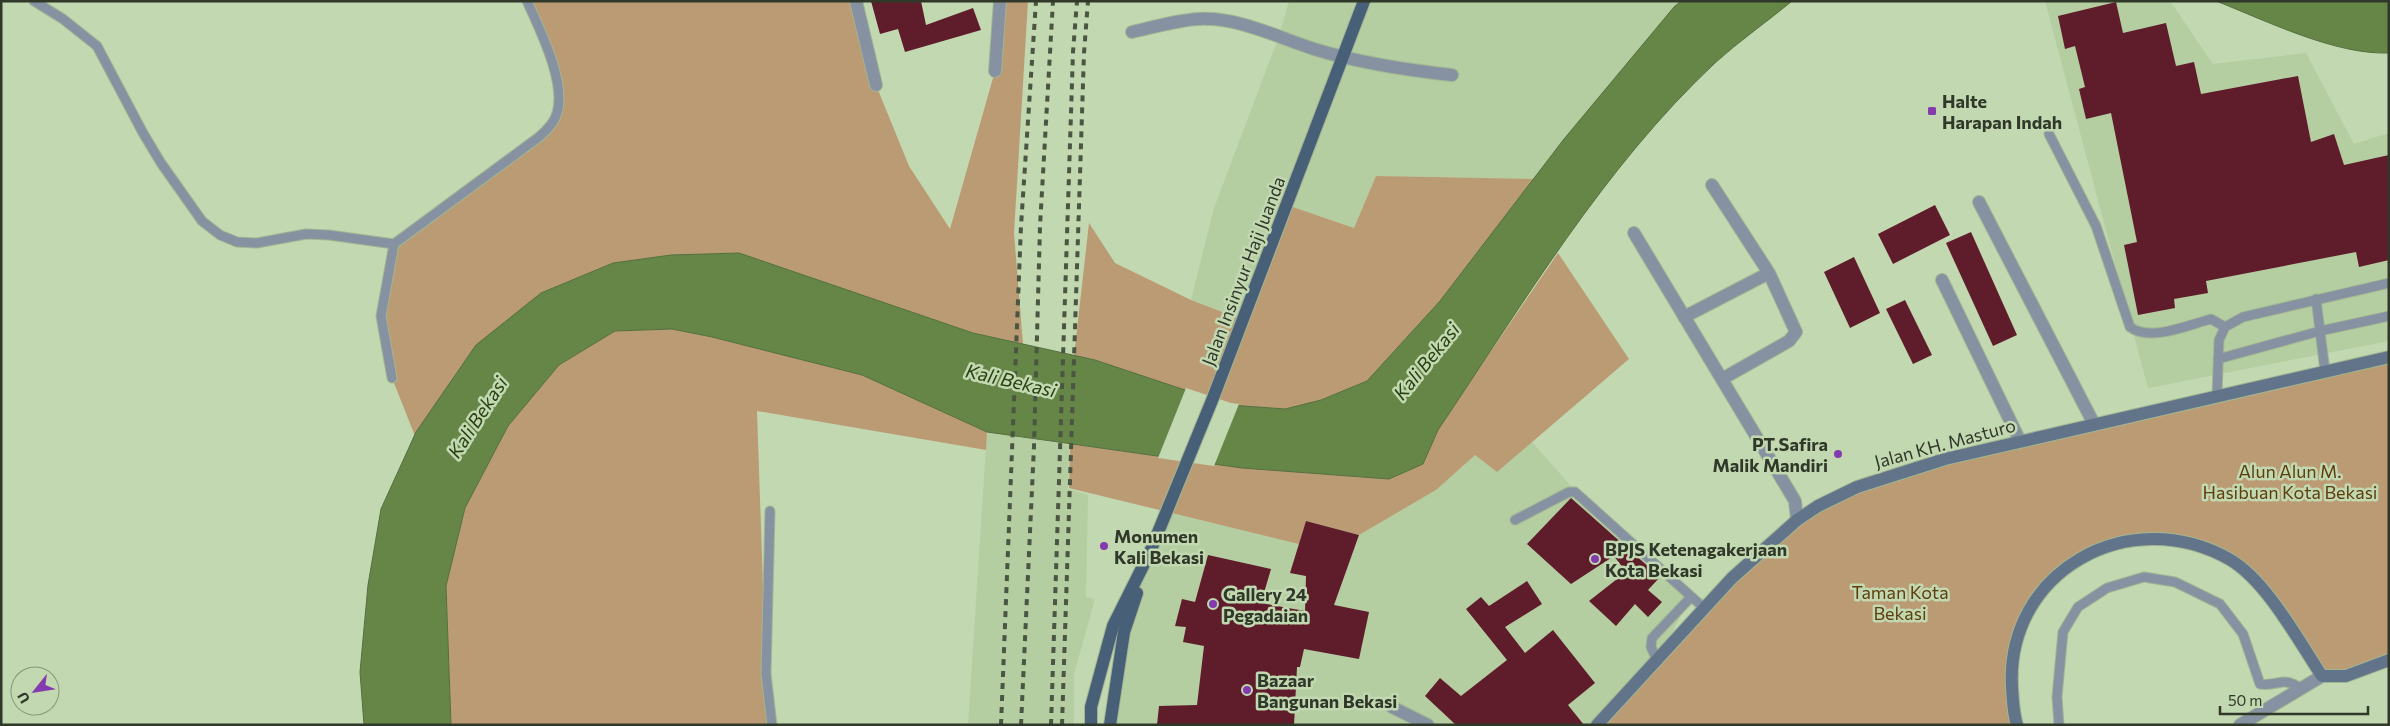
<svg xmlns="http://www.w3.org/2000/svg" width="2390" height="726" font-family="Commissioner,sans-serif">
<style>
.built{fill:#b4cda1}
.green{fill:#bb9b74}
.water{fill:#658647;stroke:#556f3e}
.pier{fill:#c2d8b1}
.building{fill:#5f1c2a}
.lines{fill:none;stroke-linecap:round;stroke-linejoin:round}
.lane-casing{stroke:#a2b593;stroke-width:11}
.street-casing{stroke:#a2b593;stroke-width:14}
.secondary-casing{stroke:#a2b593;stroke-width:14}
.primary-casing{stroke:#a2b593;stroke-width:14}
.lane{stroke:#8692a1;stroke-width:9}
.street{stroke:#8692a1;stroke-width:12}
.secondary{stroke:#627489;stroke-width:12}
.primary{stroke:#485f78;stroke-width:12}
.rail{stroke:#4a5542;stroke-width:4;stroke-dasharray:6 6;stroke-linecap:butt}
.poi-dot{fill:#843bad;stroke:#c2d8b1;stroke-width:2}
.labels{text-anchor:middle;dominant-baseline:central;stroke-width:5;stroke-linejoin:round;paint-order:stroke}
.poi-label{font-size:18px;font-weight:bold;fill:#303829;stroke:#c2d8b1;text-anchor:start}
.street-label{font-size:18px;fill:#303829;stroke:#c2d8b1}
.park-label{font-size:18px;fill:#5f3e0d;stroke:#c2d8b1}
.water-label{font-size:19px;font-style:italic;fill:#294011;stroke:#c2d8b1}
</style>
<rect width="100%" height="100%" fill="#c2d8b1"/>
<path class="built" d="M1289 1H1681L1674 7 1534 179 1376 176 1354 228 1287 205 1243 320 1191 300 1214 208 1279 36Z
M2045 1H2170L2213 64 2306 53 2354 144 2389 133V341L2148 388Z
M987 432 1069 445 1068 489 1088 495 1086 597 1095 599 1074 674V725H968Z
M1532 442 1578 494 1691 597 1657 660 1597 725H1110L1124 632 1150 552 1166 512 1299 544 1306 521 1359 535 1436 490 1475 454 1497 471Z"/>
<path class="green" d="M527 1H856L876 85 909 166 950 229 995 71 1000 1H1028L1014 233 1023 344 973 333 739 253 671 255 613 263 541 293 415 436 392 378 381 316 394 244 539 137 556 116 555 76Z
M1376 176 1534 179 1440 301 1367 381 1321 400 1285 409 1230 405 1095 360 1074 356 1089 223 1115 263 1191 300 1243 320 1287 205 1354 228Z
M1558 253 1629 359 1497 472 1475 455 1436 490 1359 535 1306 521 1299 544 1069 488 1070 444 1242 468 1389 479 1423 464 1437 430Z
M672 329 712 337 862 375 987 432 986 450 757 411 766 674 772 725H451L446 586 465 508 508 426 559 365 615 331Z
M2389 357V660L2322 676 2264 589 2203 546 2129 540 2067 567 2020 629 2017 725H1598L1704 608 1818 506 1864 484Z"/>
<path class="water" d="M1681 1H1792C1767 22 1739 41 1715 63 1603 168 1523 304 1438 430L1423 464 1389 479 1242 468 987 432 862 375 712 337 672 329 615 331 559 365 508 426 465 508 446 586 451 725H364L360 672 368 585 381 509 416 432 476 345 541 293 613 263 671 255 739 253 973 333 1095 360 1230 405 1285 409 1321 400 1367 381 1440 301 1564 139 1674 7Z
M2216 1H2389V53C2335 55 2267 21 2216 1Z"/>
<path class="pier" d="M1186 388 1231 403 1239 404 1214 466 1158 458Z"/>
<path class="building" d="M871 1H921L926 25 973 8 981 30 905 52 898 29 880 34Z
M2116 2 2123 33 2166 23 2176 66 2194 62 2201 94 2298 76 2311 142 2334 134 2344 165 2389 155V260L2359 267 2356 252 2206 281 2208 293 2174 299 2175 308 2138 315 2124 245 2137 242 2111 113 2086 119 2079 89 2085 87 2075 46 2065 49 2058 16Z
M1935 205 1950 235 1893 264 1878 234Z
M1971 232 2017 335 1993 346 1946 243Z
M1854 257 1880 313 1850 328 1824 272Z
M1905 300 1932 355 1913 364 1886 309Z
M1571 498 1660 577 1648 590 1662 602 1648 617 1635 604 1616 626 1589 601 1626 572 1614 556 1571 584 1527 544Z
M1306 521 1359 535 1334 605 1369 612 1359 659 1304 649 1300 667H1297L1294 725H1157L1159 706 1197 705 1204 646 1183 642 1186 627 1175 626 1182 599 1195 602 1208 555 1271 569 1261 603 1305 611 1306 576 1290 573Z
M1527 581 1542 604 1505 627 1525 653 1553 630 1595 683 1568 705 1584 725H1456L1425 696 1440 678 1461 696 1507 660 1466 609 1481 597 1489 606Z"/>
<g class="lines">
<defs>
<path id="lane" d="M34 1 63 19 97 46 143 133 161 163 202 221 220 235 237 242 257 243 306 234 329 235 394 244
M2049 134 2096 226 2130 327C2150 342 2188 325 2211 319L2225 327
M2316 299 2325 371
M2218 359 2320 331 2389 316
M392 378 381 316 394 244 539 137C546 131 553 124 556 116 568 85 540 30 527 1
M2217 396 2219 340 2225 327 2243 317 2389 283
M770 511 766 674 772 725
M1515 520 1569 492H1575L1704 608
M1657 660 1651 647 1652 638 1691 597
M2059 725 2057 697 2063 632 2078 607 2107 588 2144 577 2175 582 2220 604 2243 634 2260 684C2278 687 2283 675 2301 689"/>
<path id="street" d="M856 1 876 85
M1132 32C1154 27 1177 20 1199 19 1238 17 1277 37 1314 49 1359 63 1406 70 1452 75
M995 71 1000 1
M1712 185 1769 273 1796 332 1789 341 1722 379
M1979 202 2094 424
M1634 233 1795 501 1797 520
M1942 280 2020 441
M1684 317 1769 273
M1392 707 1428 725
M2240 725 2322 676"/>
<path id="secondary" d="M1597 725 1732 578 1797 520 1818 506 1857 487 1945 459 2389 357
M2017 725C2013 712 2013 700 2012 688 2005 571 2129 503 2229 559 2266 580 2298 640 2322 676H2346L2389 660"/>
<path id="primary" d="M1091 725V707L1113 626 1150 552 1213 398 1364 1
M1110 725 1124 632 1137 593"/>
</defs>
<use href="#lane" class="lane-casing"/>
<use href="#street" class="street-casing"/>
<use href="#secondary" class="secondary-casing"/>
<use href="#primary" class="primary-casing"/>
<use href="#lane" class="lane"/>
<use href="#street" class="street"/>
<use href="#secondary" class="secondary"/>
<use href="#primary" class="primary"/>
<path class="rail" d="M1001 725 1021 226 1036 1
M1021 725 1034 446 1040 226 1053 1
M1051 725 1073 52 1077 1
M1062 725 1084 53 1088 1"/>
</g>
<g class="poi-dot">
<rect x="1927" y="106" width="10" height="10" rx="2.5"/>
<circle cx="1838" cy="454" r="5"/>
<circle cx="1104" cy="546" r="5"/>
<circle cx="1595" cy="559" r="5"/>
<circle cx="1213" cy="604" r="5"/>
<circle cx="1247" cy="690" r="5"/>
</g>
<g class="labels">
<g class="poi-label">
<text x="1942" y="101">Halte<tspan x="1942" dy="21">Harapan Indah</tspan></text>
<text x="1828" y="444" text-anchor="end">PT.Safira<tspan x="1828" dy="21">Malik Mandiri</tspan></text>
<text x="1114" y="536">Monumen<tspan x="1114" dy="21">Kali Bekasi</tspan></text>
<text x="1605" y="549">BPJS Ketenagakerjaan<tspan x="1605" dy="21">Kota Bekasi</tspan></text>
<text x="1223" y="594">Gallery 24<tspan x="1223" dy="21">Pegadaian</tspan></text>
<text x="1257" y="680">Bazaar<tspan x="1257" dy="21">Bangunan Bekasi</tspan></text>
</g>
<g class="street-label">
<text transform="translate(1243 271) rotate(-69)">Jalan Insinyur Haji Juanda</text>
<text transform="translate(1945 443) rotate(-15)">Jalan KH. Masturo</text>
</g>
<g class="park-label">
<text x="2290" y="471">Alun Alun M.<tspan x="2290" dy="21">Hasibuan Kota Bekasi</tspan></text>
<text x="1900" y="592">Taman Kota<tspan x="1900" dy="21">Bekasi</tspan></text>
</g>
<g class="water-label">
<text transform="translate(1426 361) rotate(-51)">Kali Bekasi</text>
<text transform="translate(1011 380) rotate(13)">Kali Bekasi</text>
<text transform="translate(477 417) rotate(-57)">Kali Bekasi</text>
</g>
</g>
<rect width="2390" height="726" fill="none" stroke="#303829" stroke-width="5"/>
<g transform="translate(35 691) rotate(240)"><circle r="24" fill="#c2d8b1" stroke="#88987b"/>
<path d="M0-4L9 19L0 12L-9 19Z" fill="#843bad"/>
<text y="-8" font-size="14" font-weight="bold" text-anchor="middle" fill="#303829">U</text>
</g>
<path d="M2220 706v8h148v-8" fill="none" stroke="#303829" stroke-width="2.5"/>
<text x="2228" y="706" font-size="15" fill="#303829" stroke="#c2d8b1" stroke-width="4" paint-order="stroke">50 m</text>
</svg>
